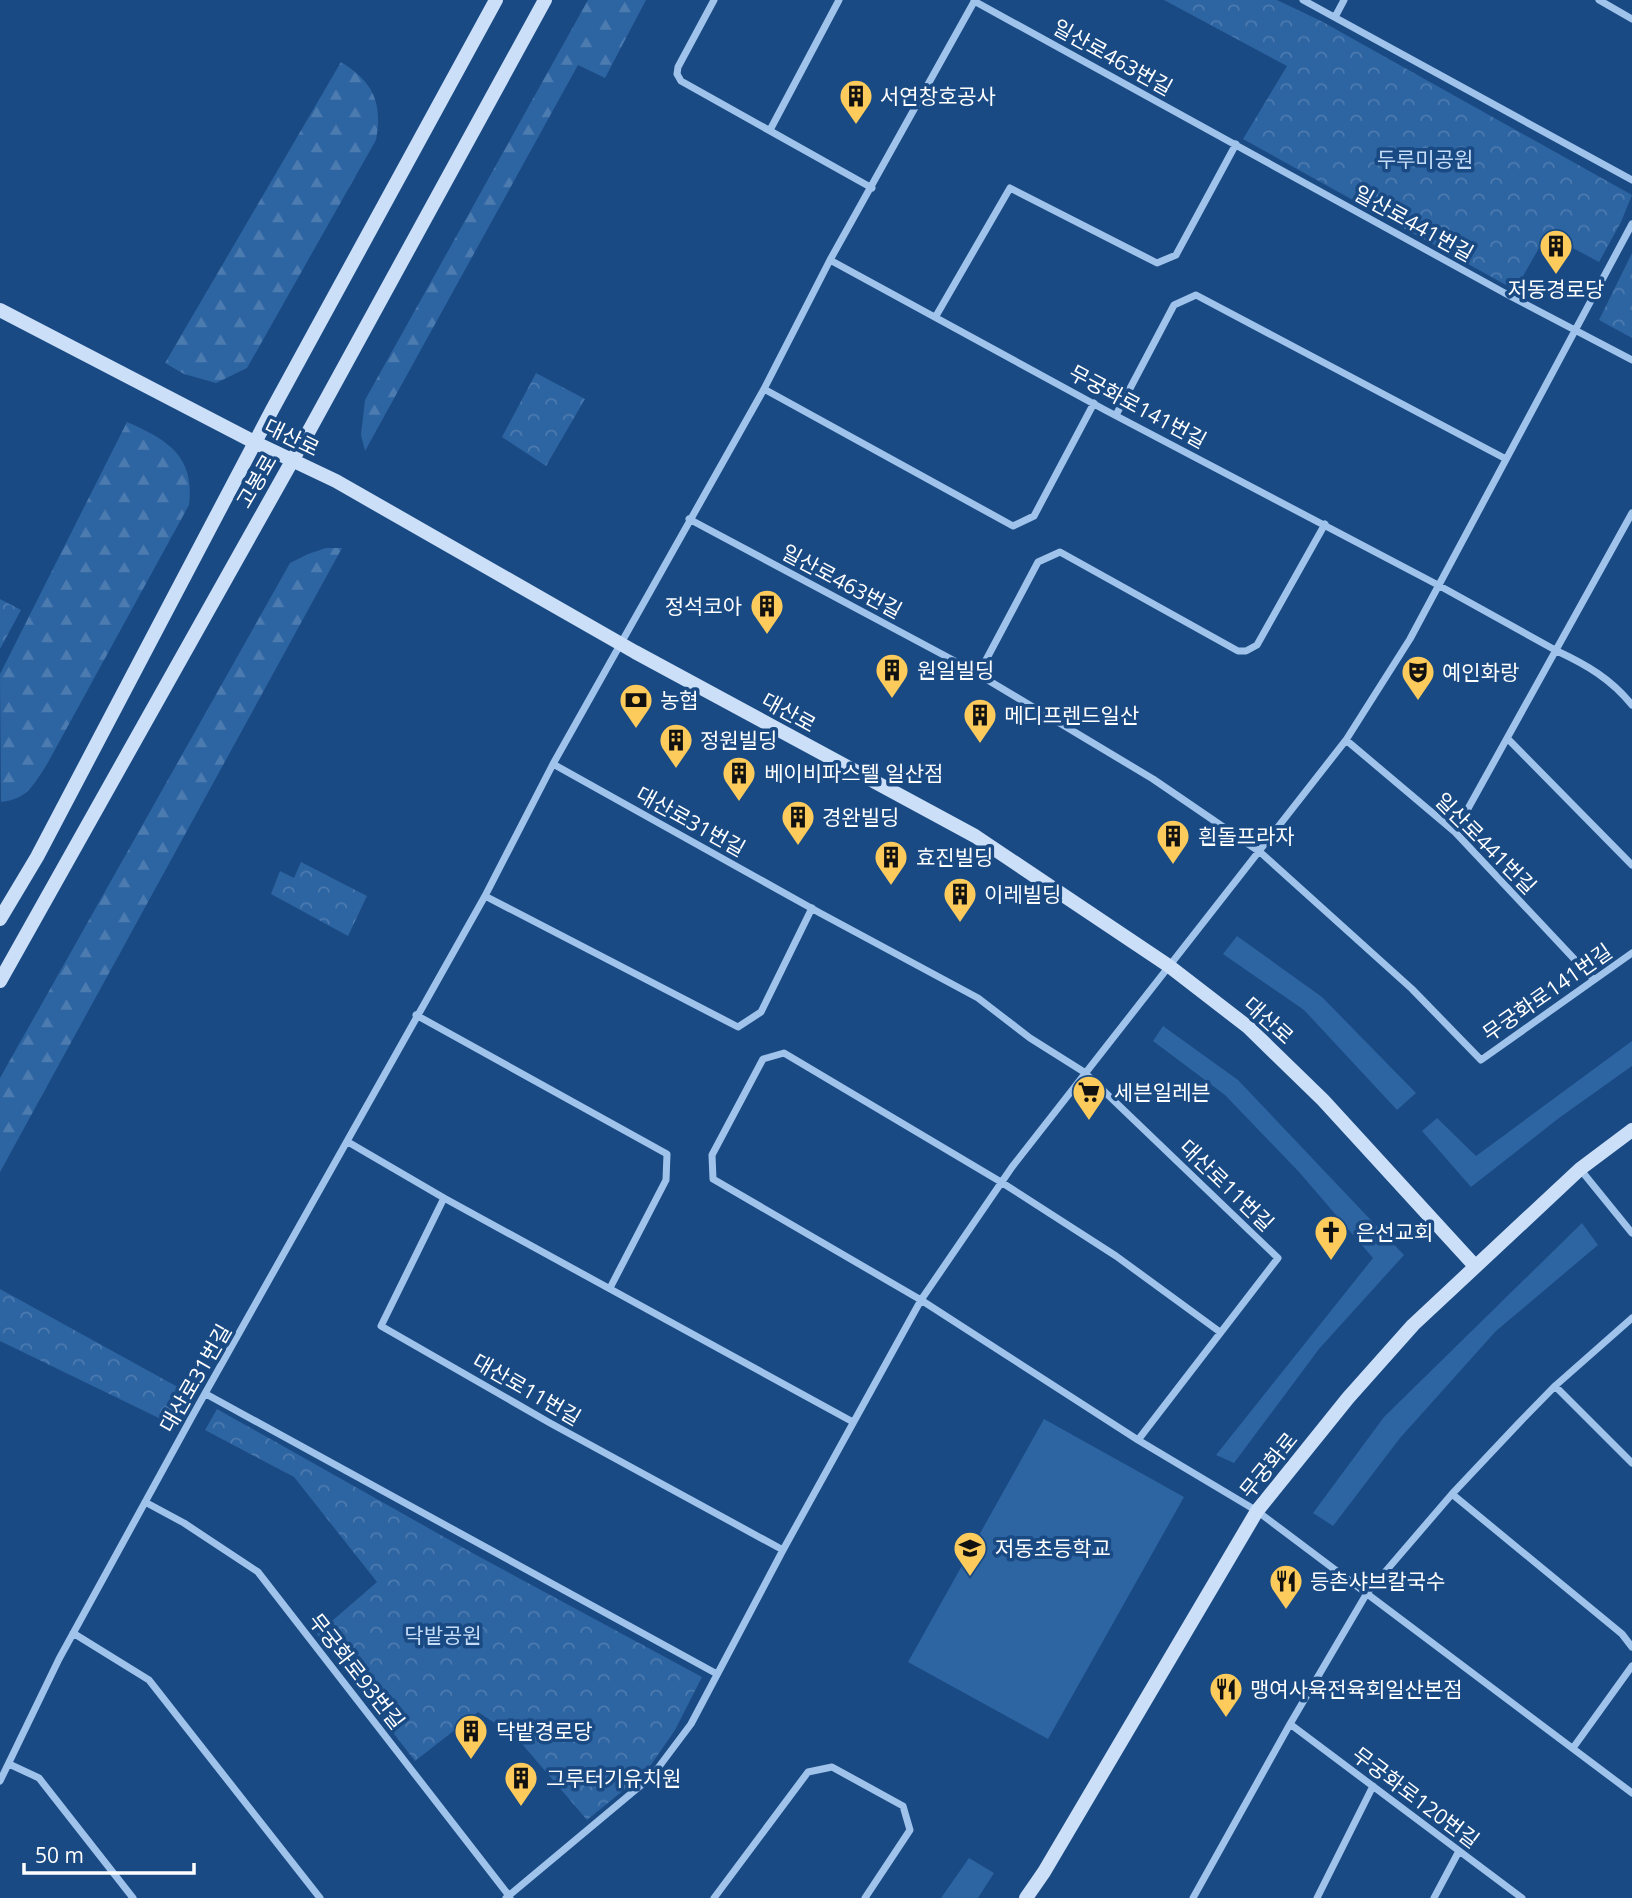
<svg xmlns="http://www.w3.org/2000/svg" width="1632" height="1898" font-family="'Open Sans','Noto Sans KR',sans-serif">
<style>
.green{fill:#2d64a2}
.forest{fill:url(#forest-firs)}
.park{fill:url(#park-crowns)}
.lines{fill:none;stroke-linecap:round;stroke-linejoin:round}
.street{stroke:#9fc3eb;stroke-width:7}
.secondary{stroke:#cbdff8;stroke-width:14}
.labels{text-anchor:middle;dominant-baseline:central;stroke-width:7;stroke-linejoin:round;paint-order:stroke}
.street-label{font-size:21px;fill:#fff;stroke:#1a4a83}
.poi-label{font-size:21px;fill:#fff;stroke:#1a4a83;text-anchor:start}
.park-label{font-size:21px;fill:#c4dcf8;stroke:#1a4a83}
</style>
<defs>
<pattern id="forest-firs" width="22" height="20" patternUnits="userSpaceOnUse" patternTransform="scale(1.75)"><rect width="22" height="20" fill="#2d64a2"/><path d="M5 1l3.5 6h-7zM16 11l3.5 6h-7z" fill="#4c7bb0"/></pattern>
<pattern id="park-crowns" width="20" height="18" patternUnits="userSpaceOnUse" patternTransform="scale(1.75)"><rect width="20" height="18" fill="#2d64a2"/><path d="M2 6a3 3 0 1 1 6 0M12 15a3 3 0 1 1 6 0" fill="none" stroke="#4c7bb0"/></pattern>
</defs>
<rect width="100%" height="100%" fill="#1a4a83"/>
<path class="green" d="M1237 936 1322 997 1416 1093 1397 1110 1304 1010 1223 954Z
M1163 1026 1238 1080 1404 1255 1319 1349 1234 1463 1216 1455 1373 1258 1299 1172 1225 1095 1153 1041Z
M1632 1041V1066L1559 1118 1471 1187 1422 1131 1437 1118 1476 1156Z
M1582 1223 1598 1245 1496 1331 1400 1438 1333 1526 1313 1513 1384 1417Z
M1044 1419 1184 1497 1048 1739 908 1662Z
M969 1858 994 1873 978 1898H941Z"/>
<path class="forest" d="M588 0H646L605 78 578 65 365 451 361 435 365 400Z
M341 62C373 82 383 102 376 140L247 368 216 383 184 374 165 363Z
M127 422C168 440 195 456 189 505L46 766C32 787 27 799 1 802L0 674Z
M326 548H342L0 1172V1078L290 563 308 554Z"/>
<path class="park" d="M1164 0H1277L1321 21 1632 195 1621 222 1599 262 1547 234 1515 290 1243 139 1287 66Z
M1632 253V338L1599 320Z
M536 373 585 399 546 466 502 437Z
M0 599 21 610 0 649Z
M301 862 367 896 348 936 271 894 280 871 294 878Z
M0 1289 185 1391 167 1422 0 1341Z
M217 1409 478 1556 702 1677 675 1730 646 1772 587 1820 517 1738 478 1712 415 1761 317 1634 377 1582 294 1477 205 1430Z"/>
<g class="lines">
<path class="street" d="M714 0 678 67 677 74 681 81 872 188
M1303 0 1632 180
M1599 0 1632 19
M974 1 1510 296 1632 360
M1335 17 1344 0
M770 130 839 0
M830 260 1105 410 1438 585 1557 651C1587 665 1611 679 1632 705
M936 316 1010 188 1157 263 1176 255 1236 144
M764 389 1013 526 1034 516 1094 403
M1116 415 1174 305 1196 295 1506 459
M689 519 966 667 1153 779 1260 852 1412 989 1481 1060 1632 953
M978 675 1038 562 1060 552 1238 651H1246L1257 645 1325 524
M1508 739 1632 865
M1346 740 1455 832 1593 979
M553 764 820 913 978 998 1030 1038 1084 1072 1278 1258 1138 1440 921 1300 713 1179 712 1155 763 1059 784 1053 1001 1182 1116 1256 1220 1332
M1455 832 1632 513
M485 896 738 1027 761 1012 812 908
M416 1015 667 1154 666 1180 610 1288
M348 1142 444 1198 853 1422
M1580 1169 1632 1233
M444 1198 381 1326 550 1423 783 1550
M1555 1386 1632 1463
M206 1394 717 1674
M1138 1440 1257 1511 1632 1793
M1452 1494 1622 1634 1632 1647
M145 1502 184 1523 258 1572 510 1897
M73 1633 149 1680 320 1898
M1290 1724 1522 1898
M1573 1748 1632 1666
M9 1764 39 1778 133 1898
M0 1781 59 1659 194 1413 485 896 553 764 764 389 830 260 975 0
M506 1898 652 1776 691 1724 783 1550 921 1300 1012 1167 1346 740 1410 639 1632 224
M714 1898 808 1772 832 1767 903 1806 910 1830 865 1898
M1193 1898 1290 1724 1367 1593 1452 1494 1518 1424 1555 1386 1632 1318
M1317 1898 1373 1786
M1434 1898 1459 1851"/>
<path class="secondary" d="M0 310 256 443 336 481 635 652 975 836 1169 966 1248 1027 1323 1100 1475 1266
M0 919 37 857 272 410 496 0
M0 981 310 429 545 0
M1026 1898 1044 1872 1257 1511 1348 1398 1413 1325 1580 1169 1632 1130"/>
</g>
<defs>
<symbol id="building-pin" viewBox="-11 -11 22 30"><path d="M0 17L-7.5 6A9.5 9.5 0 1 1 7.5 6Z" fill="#fdcb5b" stroke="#1a4a83"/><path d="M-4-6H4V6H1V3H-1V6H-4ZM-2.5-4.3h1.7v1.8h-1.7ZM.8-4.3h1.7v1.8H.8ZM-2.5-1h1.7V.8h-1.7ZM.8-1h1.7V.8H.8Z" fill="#111"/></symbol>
<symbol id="theatre-pin" viewBox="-11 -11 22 30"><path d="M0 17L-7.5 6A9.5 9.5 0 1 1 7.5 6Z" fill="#fdcb5b" stroke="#1a4a83"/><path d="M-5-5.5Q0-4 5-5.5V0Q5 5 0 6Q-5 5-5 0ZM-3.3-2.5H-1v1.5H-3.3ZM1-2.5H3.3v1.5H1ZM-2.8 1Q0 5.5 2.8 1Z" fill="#111"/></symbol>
<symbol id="bank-pin" viewBox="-11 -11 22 30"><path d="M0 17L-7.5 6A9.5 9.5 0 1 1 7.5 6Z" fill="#fdcb5b" stroke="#1a4a83"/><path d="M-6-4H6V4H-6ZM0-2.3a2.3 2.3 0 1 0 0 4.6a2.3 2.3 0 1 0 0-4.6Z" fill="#111"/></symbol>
<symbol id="supermarket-pin" viewBox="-11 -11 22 30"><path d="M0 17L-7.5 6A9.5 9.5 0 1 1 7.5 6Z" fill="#fdcb5b" stroke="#1a4a83"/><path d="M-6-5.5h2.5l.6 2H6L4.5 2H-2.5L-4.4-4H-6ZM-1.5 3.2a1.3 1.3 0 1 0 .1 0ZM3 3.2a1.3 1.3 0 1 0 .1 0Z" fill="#111"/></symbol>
<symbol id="church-pin" viewBox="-11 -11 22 30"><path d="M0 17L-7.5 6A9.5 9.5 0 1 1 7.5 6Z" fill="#fdcb5b" stroke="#1a4a83"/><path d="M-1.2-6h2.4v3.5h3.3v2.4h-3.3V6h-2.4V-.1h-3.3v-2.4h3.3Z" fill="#111"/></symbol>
<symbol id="school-pin" viewBox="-11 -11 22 30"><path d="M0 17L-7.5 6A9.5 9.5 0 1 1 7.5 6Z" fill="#fdcb5b" stroke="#1a4a83"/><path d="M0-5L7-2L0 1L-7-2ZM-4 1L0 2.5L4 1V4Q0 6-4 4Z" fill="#111"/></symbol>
<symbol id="restaurant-pin" viewBox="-11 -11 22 30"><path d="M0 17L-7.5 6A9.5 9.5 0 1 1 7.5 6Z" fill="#fdcb5b" stroke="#1a4a83"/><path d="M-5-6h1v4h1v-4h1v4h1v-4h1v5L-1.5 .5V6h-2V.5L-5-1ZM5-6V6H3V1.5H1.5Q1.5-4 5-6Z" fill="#111"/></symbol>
</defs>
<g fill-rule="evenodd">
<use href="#building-pin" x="837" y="77" width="38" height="52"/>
<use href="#building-pin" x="1537" y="227" width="38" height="52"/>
<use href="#building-pin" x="748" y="587" width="38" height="52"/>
<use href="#building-pin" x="873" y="651" width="38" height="52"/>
<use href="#theatre-pin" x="1399" y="653" width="38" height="52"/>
<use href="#bank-pin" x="617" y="681" width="38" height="52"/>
<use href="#building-pin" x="961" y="696" width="38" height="52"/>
<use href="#building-pin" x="657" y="721" width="38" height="52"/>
<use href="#building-pin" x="720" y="754" width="38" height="52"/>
<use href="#building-pin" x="779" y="798" width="38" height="52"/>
<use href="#building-pin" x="1154" y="817" width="38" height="52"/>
<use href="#building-pin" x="872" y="838" width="38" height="52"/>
<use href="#building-pin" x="941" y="875" width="38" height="52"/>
<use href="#supermarket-pin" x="1070" y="1073" width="38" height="52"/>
<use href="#church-pin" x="1312" y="1213" width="38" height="52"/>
<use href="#school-pin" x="951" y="1529" width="38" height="52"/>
<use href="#restaurant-pin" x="1267" y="1562" width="38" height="52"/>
<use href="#restaurant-pin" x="1207" y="1670" width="38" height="52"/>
<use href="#building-pin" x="452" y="1712" width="38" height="52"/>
<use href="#building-pin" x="502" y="1759" width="38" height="52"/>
</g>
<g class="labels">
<g class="street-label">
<text transform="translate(1113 57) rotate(29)">일산로463번길</text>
<text transform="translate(1414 223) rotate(29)">일산로441번길</text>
<text transform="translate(1138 406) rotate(28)">무궁화로141번길</text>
<text transform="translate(292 437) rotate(26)">대산로</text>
<text transform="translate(256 481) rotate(-60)">고봉로</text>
<text transform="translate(842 581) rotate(28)">일산로463번길</text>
<text transform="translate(789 712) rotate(29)">대산로</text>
<text transform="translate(691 821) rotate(29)">대산로31번길</text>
<text transform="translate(1486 843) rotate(45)">일산로441번길</text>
<text transform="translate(1547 992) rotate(-35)">무궁화로141번길</text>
<text transform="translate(1269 1020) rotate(42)">대산로</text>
<text transform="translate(1227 1185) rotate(44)">대산로11번길</text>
<text transform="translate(195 1378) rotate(-60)">대산로31번길</text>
<text transform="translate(527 1389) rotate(30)">대산로11번길</text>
<text transform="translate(1268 1465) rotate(-51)">무궁화로</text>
<text transform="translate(357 1671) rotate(52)">무궁화로93번길</text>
<text transform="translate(1416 1797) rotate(37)">무궁화로120번길</text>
</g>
<g class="poi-label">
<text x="880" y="96">서연창호공사</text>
<text x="1556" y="289" text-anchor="middle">저동경로당</text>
<text x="742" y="606" text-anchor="end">정석코아</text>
<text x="917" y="670">원일빌딩</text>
<text x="1442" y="672">예인화랑</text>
<text x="660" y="700">농협</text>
<text x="1004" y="715">메디프렌드일산</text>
<text x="700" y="740">정원빌딩</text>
<text x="764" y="773">베이비파스텔 일산점</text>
<text x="822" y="817">경완빌딩</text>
<text x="1198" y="836">흰돌프라자</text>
<text x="916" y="857">효진빌딩</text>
<text x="984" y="894">이레빌딩</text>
<text x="1114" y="1092">세븐일레븐</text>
<text x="1356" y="1232">은선교회</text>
<text x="995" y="1548">저동초등학교</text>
<text x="1310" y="1581">등촌샤브칼국수</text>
<text x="1250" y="1689">맹여사육전육회일산본점</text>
<text x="496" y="1731">닥밭경로당</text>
<text x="546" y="1778">그루터기유치원</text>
</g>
<g class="park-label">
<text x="1425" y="159">두루미공원</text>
<text x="443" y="1635">닥밭공원</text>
</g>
</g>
<path d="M24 1863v10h170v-10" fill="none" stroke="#ffffff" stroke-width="3.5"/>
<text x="35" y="1863" font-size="21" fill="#ffffff" stroke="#1a4a83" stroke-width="5" paint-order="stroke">50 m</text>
</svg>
